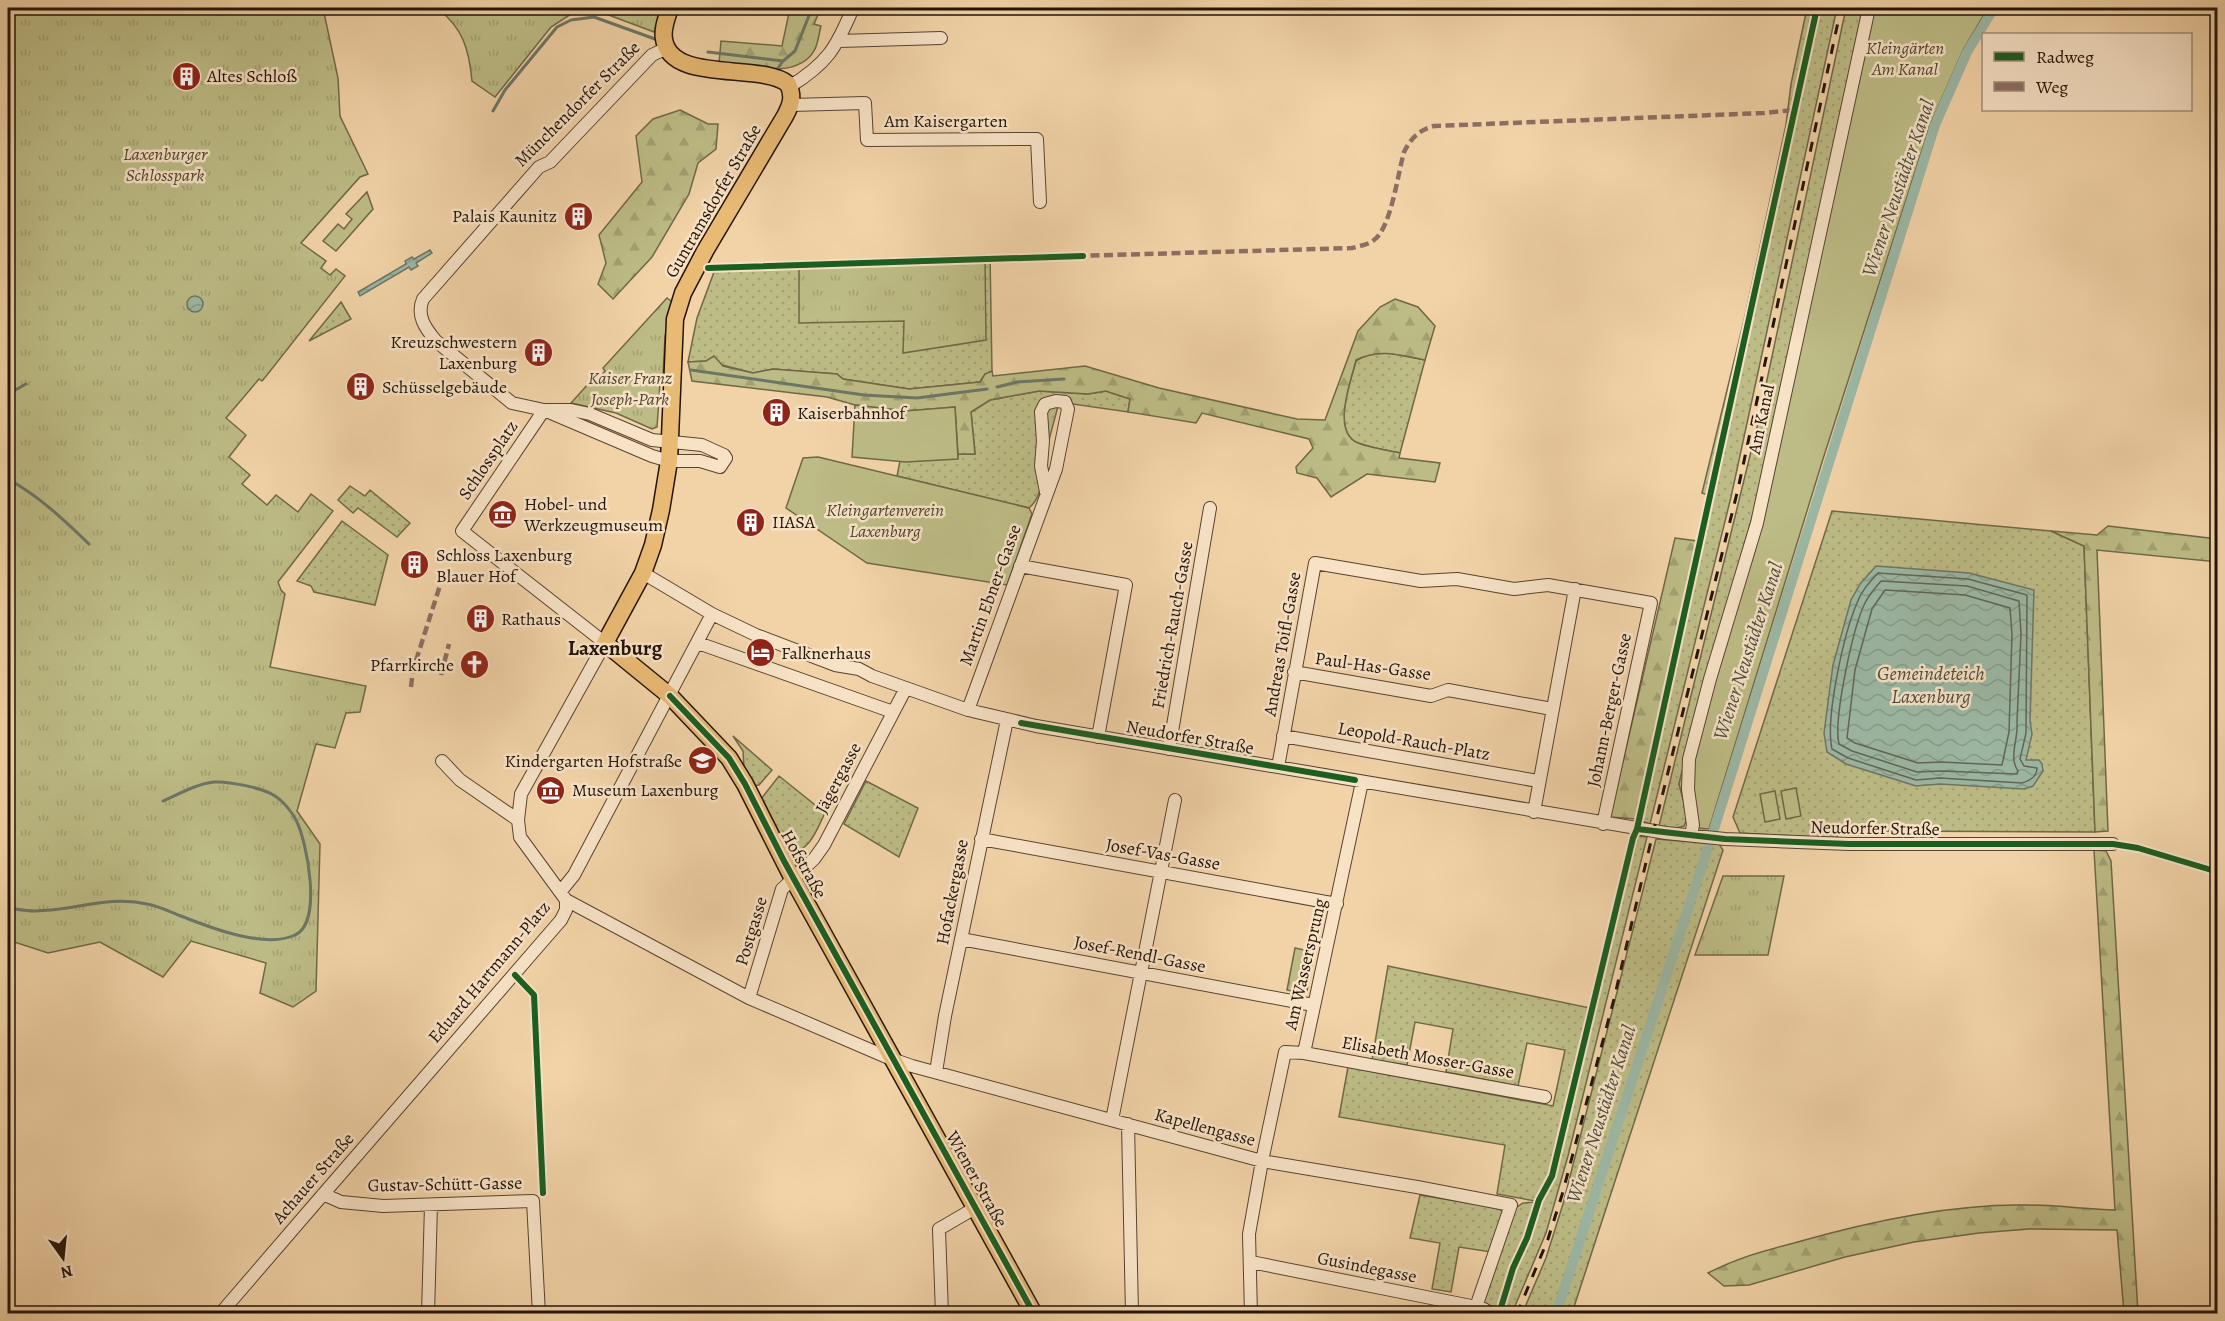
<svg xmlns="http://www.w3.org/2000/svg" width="2225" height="1321" font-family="Alegreya,serif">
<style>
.grass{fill:url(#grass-dots);stroke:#706847;stroke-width:1.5}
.forest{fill:url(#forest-firs);stroke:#706847;stroke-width:1.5}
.park{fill:url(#park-tufts);stroke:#706847;stroke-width:1.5}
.garden{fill:#bdbc86;stroke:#706847;stroke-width:1.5}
.water{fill:url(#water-waves);stroke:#6c7666;stroke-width:1.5}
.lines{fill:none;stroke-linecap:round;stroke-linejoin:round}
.shore{stroke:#606656;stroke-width:1.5}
.stream{stroke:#6c7666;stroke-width:3}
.canal{stroke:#9cb8a5;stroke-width:10}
.minor-casing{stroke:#574430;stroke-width:14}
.major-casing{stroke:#231408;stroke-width:19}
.minor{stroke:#f7e2c6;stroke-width:12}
.major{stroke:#e9ba74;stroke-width:16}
.rail{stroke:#231408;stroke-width:3;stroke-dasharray:10 10;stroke-linecap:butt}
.quiet{stroke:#8d6e63;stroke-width:4.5;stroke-dasharray:9 4.5;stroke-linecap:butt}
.cycleway-casing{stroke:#f7e2c6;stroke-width:10}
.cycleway{stroke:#1b5e20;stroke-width:6}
.labels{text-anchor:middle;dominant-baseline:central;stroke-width:5;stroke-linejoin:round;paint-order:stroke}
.park-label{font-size:18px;font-style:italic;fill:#51462e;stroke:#f7e2c6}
.poi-label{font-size:18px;fill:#231408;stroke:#f7e2c6;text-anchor:start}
.street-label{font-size:18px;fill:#231408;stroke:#f7e2c6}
.water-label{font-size:20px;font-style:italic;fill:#4d4d3f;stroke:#f7e2c6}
.quarter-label{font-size:21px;font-weight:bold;fill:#231408;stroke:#f7e2c6}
</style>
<defs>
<pattern id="grass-dots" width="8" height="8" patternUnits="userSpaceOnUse" patternTransform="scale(1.5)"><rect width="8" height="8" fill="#bdbc86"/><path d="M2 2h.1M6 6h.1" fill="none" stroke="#a2a172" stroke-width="1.8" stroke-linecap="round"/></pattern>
<pattern id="forest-firs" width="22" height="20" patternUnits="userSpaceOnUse" patternTransform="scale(1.5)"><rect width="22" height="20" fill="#bdbc86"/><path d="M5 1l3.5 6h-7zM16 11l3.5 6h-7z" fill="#a2a172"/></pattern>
<pattern id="park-tufts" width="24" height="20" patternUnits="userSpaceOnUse" patternTransform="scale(1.5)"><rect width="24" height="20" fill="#bdbc86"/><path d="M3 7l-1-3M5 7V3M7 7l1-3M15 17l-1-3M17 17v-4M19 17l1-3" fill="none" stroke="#a2a172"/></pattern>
<pattern id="water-waves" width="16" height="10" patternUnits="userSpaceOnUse" patternTransform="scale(1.5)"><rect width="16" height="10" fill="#9cb8a5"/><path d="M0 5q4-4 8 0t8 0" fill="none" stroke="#869d8d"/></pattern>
</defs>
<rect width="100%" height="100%" fill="#f2d3a8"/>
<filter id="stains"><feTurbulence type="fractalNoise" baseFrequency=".00333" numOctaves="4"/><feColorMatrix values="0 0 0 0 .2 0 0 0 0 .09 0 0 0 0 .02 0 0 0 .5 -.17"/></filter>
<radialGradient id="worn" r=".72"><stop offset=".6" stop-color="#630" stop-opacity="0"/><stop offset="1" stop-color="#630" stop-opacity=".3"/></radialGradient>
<path class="grass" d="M1807 8H1837L1731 497 1650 824 1636 819 1708 495 1702 493 1746 312 1786 125 1791 84Z
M1846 8H1864L1755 508 1679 784 1688 817 1684 826 1673 829 1659 826 1757 427Z
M990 255 992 371 985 374 980 382 909 389 843 379 837 374 773 369 753 373 707 361 688 362 697 318 717 264Z
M341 302 351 319 309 341Z
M1384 352 1425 360 1400 453C1386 450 1371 448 1358 443 1331 432 1351 381 1356 361L1366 355Z
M1039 391 1088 394 1106 391 1130 399 1128 412 1059 402C1055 419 1049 437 1046 454 1042 471 1044 496 1029 508L897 476 900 461 958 458V454H975L971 412 990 400Z
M350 486 365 496 370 490 410 523 397 537 358 508 353 513 338 500Z
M1832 511 2051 531 2084 546 2095 832 1882 831 1881 829 1838 828 1837 838H1833L1740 833 1733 817Z
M342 521 388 555 375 605 314 592 311 586 297 581Z
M733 736 772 770 759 785 753 786 744 768 743 751Z
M779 776 825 813C815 833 812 848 788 855L761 799Z
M866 781 918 808 899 857 844 824Z
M1638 836 1647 837 1568 1156 1546 1233 1512 1313H1489L1492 1306 1485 1304 1483 1298 1514 1209 1523 1203 1542 1201 1557 1166 1600 984Z
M1656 839 1719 844 1723 850 1572 1313 1522 1314 1546 1258 1563 1204Z
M1388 966 1590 1008 1552 1171 1535 1201 1497 1194 1505 1145 1339 1117 1348 1067 1553 1106 1565 1050 1527 1043 1518 1086 1446 1072 1453 1029 1415 1022 1407 1065 1372 1060Z
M1420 1195 1498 1208 1505 1214 1491 1252 1459 1247 1451 1292 1432 1289 1440 1243 1410 1238Z"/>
<path class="forest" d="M790 8H821L814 24 821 26C819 34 818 43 815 49 799 81 746 66 719 63L721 41 782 46Z
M680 110 708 124H718L716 149 698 163 689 194 652 257 613 299 598 284 606 263 599 235 642 182 636 136 653 119Z
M1395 299 1418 307 1435 326 1425 360C1401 355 1379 348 1356 360 1351 381 1331 432 1358 443 1371 448 1386 450 1400 453L1399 458 1440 463 1435 482 1367 474 1331 497 1317 478 1297 473 1296 467 1313 448 1309 439 1202 413 1196 423 1128 412 1130 399 1106 391 1088 394 1039 391 990 400 971 412 975 454H958L955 407 905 411 855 405 827 397 692 381 688 362 706 361 714 356 723 366 753 373 773 369 837 374 843 379 909 389 980 382 985 374 992 371 993 376 1085 366 1159 388 1297 419 1325 420 1358 331 1380 307Z
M2108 526 2217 539 2218 562 2097 550 2108 831 2095 832 2084 546 2051 531 2097 535Z
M1675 538 1697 541 1636 819 1610 817Z
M2094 850 2106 851 2111 861 2138 1313H2124L2117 1230 2029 1229 1979 1233 1914 1242 1845 1257 1749 1285 1724 1286 1708 1273C1737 1258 1763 1251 1794 1243 1867 1222 1948 1204 2024 1205 2055 1205 2085 1209 2115 1210Z"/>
<path class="park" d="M8 8H323L338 78 340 116 368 174 360 177 301 243 326 261 321 268 330 275 336 269 345 276 267 375 262 381 259 379 226 418 246 435 229 457 250 475 242 484 267 505 276 495 298 512 311 494 333 511 278 582 281 590 285 594 270 667 366 686 360 712 346 713 335 748 316 744 297 811 320 844 316 991 293 1007 260 993 266 963 191 941 163 977 100 942 48 953 8 940Z
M437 8H590L574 12 551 27 495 97 472 81C469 49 463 28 437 8Z
M590 8H661L654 32Z
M985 261 986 340 903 353 904 321 799 323V268Z
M667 298 674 303 665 336 663 376 660 383 657 427 652 429 616 413 571 403 590 382 593 384 605 371 603 368Z
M1723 876H1784L1768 955H1695Z
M1295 948 1314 952 1307 991 1299 993 1287 990Z"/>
<path class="garden" d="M1864 8H1988L1963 50 1930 125 1823 459 1709 829 1697 828 1688 817 1679 784 1700 697 1755 508Z
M367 192 373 209 336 251 323 241 338 224 344 229 352 219 346 214Z
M855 405 905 411 955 407 958 459 906 462 852 457Z
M818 457 1029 508 1032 514 1007 585 867 563 786 508 803 458Z
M1796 788 1801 816 1786 819 1781 791Z
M1775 791 1780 819 1765 822 1760 794Z"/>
<path class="water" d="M430 250 432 253 416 263 418 266 411 270 409 267 360 296 358 292 406 264 405 261 412 257 414 259Z
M187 304a8 8 0 1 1 16 0a8 8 0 1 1-16 0Z
M1876 566 1969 573 2034 590 2030 721 2032 734 2026 760H2039L2042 764 2043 771 2033 786 2024 789 1940 784 1916 786 1846 764 1827 752 1824 733 1833 665 1851 600 1860 584Z"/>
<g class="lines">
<path class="shore" d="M1878 573 1968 579 2027 595 2026 733 2020 759 2024 766 2037 768C2037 776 2030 781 2022 783L1940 778 1916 780 1848 758 1832 749C1825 718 1844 633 1857 603 1861 591 1870 582 1878 573Z
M1881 581 1967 586 2019 601 2021 634 2017 721C2019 738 2008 757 2018 771L2017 774 1941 771 1917 772 1852 751 1839 744C1833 720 1853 627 1865 603 1869 595 1875 588 1881 581Z
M1885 590 1965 595 2010 608 2012 634 2009 732 2002 765 1941 762 1918 763 1855 743 1847 738 1855 670 1872 609Z"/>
<path class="stream" d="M708 52 783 61 795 51 812 8
M778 68 783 61
M493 111 505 90 557 27 571 20 594 17 655 39
M691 370 864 395 917 398 987 389
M997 387 1017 382 1064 379
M8 394 26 384
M8 479C39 496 64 520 89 544
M8 908C16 909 26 911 35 911 73 911 109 895 147 904 159 906 170 912 181 916 211 928 265 949 295 935 323 923 307 841 296 820 292 812 283 801 275 796 264 788 228 781 214 782 196 784 179 794 163 801"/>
<path class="canal" d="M1556 1314 1715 826 1935 125 1967 52 1994 8"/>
<defs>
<path id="minor" d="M839 41 941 38
M789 87C828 63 836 48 853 8
M791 105 865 103 867 140 1037 139 1040 202
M544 410 462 531 605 643 521 794 518 820 520 837 566 900 749 998 889 1058 912 1066 1262 1161 1417 1187 1511 1205 1476 1307 1484 1309 1483 1314
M544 410H571L590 414 652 440 702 445 724 455 726 458 720 467 700 461H669L652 456 544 410 512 403 436 341C425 328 416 315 423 299L539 167 550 162 652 55 667 48
M1020 566 1126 585 1098 737
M643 573 712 614 756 635 835 665 859 669 872 676 968 710 1036 726 1666 833 1725 839 1849 844H2113
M698 643 893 712
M1294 672 1431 696 1448 690 1552 709
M968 710 1056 469 1068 409 1065 402 1056 401 1045 404 1041 412 1043 441 1041 466 1046 492
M1283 736 1538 781
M1169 749 1210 508
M442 761 460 780 518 820
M1278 767 1315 563 1421 581 1457 579 1514 589 1548 585 1651 603 1603 824
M1534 812 1575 589
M1691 835 1693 825 1688 789 1689 759 1710 679 1757 523 1869 8
M981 839 1337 904
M561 891 574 875 712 614
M961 939 1313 1005
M749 998 782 889 814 859 824 845 906 688
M1304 1053 1545 1097
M936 1072 945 1016 1007 720
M1112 1120 1175 800
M1128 1124 1132 1314
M323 1194 341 1202 383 1206 533 1201 539 1314
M1251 1262 1476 1307
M220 1314C333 1182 448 1051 561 920L566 910V900
M428 1314 431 1205
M942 1314 939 1229 975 1208
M1251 1314 1249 1234 1262 1161 1285 1052 1304 1053 1362 782"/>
<path id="major" d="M670 8C667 17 662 29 664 39 670 84 761 62 788 84 794 96 791 105 785 116L705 251 683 293 675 319 669 461 661 510 653 545 643 573 605 643 670 696 729 758 745 784 793 879 1034 1314"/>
</defs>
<use href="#minor" class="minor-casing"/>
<use href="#major" class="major-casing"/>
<use href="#minor" class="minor"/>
<use href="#major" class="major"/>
<path class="rail" d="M1517 1314 1548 1239 1562 1195 1614 999 1651 841 1738 489 1841 8"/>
<path class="quiet" d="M1077 256 1352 248C1359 246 1368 245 1374 240 1391 228 1398 173 1404 152 1411 138 1419 130 1434 126L1764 113 1794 110
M441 675 449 644
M411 687 413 670 444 573"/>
<defs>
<path id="cycleway" d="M708 268 1083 256
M670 696 729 758 745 784 784 861 1034 1314
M1021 723 1355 780
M1637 829 1725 839 1849 844H2113L2138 848 2218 872
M515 975 534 995 543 1193
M1499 1314 1513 1268 1527 1238 1539 1200 1552 1176 1633 838 1637 829 1817 8"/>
</defs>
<use href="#cycleway" class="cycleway-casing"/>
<use href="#cycleway" class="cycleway"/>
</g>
<defs>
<symbol id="building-disc" viewBox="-11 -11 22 22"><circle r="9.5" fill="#8f2418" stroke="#f7e2c6"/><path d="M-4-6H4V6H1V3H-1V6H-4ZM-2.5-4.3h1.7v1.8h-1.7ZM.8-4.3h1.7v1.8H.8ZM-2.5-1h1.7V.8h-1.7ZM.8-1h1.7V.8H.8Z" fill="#fff"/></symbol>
<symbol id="museum-disc" viewBox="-11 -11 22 22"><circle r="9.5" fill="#8f2418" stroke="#f7e2c6"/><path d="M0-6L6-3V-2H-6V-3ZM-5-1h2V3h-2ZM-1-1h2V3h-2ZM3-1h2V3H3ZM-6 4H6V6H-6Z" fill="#fff"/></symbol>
<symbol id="hotel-disc" viewBox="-11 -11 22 22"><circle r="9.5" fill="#8f2418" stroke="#f7e2c6"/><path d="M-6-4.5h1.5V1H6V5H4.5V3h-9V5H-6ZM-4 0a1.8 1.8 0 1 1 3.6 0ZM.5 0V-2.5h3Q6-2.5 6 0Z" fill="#fff"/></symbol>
<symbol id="church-disc" viewBox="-11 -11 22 22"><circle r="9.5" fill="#8f2418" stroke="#f7e2c6"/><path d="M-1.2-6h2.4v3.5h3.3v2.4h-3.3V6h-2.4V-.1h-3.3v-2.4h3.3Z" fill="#fff"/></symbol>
<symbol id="school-disc" viewBox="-11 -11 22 22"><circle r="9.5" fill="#8f2418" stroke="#f7e2c6"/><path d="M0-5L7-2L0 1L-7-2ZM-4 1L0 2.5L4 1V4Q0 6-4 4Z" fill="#fff"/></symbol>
</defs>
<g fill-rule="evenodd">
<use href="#building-disc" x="170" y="60" width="33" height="33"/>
<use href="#building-disc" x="562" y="200" width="33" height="33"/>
<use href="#building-disc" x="522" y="336" width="33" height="33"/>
<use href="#building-disc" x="344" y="370" width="33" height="33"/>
<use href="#building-disc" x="760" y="396" width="33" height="33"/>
<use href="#museum-disc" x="486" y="498" width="33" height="33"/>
<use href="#building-disc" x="734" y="506" width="33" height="33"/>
<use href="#building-disc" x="398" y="548" width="33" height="33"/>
<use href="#building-disc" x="464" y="602" width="33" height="33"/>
<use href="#hotel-disc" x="744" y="636" width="33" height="33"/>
<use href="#church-disc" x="458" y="648" width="33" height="33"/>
<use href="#school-disc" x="686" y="744" width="33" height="33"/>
<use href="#museum-disc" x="534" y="774" width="33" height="33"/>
</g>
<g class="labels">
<g class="park-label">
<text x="1905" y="48">Kleingärten<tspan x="1905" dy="21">Am Kanal</tspan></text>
<text x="165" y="154">Laxenburger<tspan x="165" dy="21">Schlosspark</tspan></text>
<text x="630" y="378">Kaiser Franz<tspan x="630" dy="21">Joseph-Park</tspan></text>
<text x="885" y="510">Kleingartenverein<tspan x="885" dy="21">Laxenburg</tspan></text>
</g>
<g class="poi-label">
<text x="207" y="76">Altes Schloß</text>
<text x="557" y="216" text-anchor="end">Palais Kaunitz</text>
<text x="517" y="342" text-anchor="end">Kreuzschwestern<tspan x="517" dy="21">Laxenburg</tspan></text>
<text x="382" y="387">Schüsselgebäude</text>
<text x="797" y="413">Kaiserbahnhof</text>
<text x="524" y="504">Hobel- und<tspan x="524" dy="21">Werkzeugmuseum</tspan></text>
<text x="772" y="522">IIASA</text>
<text x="436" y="555">Schloss Laxenburg<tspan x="436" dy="21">Blauer Hof</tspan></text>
<text x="501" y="619">Rathaus</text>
<text x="781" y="653">Falknerhaus</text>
<text x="454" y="665" text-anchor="end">Pfarrkirche</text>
<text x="682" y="761" text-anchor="end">Kindergarten Hofstraße</text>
<text x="572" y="790">Museum Laxenburg</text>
</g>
<g class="street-label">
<text transform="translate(577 104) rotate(-45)">Münchendorfer Straße</text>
<text x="946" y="121">Am Kaisergarten</text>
<text transform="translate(713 201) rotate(-60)">Guntramsdorfer Straße</text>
<text transform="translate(1761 419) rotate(-78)">Am Kanal</text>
<text transform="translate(488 460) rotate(-56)">Schlossplatz</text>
<text transform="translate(990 595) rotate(-70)">Martin Ebner-Gasse</text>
<text transform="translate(1172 625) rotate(-80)">Friedrich-Rauch-Gasse</text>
<text transform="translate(1282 644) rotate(-80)">Andreas Toifl-Gasse</text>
<text transform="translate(1373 666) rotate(8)">Paul-Has-Gasse</text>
<text transform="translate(1609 710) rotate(-78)">Johann-Berger-Gasse</text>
<text transform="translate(1190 737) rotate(10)">Neudorfer Straße</text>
<text transform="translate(1414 741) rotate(10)">Leopold-Rauch-Platz</text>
<text transform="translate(838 778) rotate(-62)">Jägergasse</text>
<text transform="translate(1875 828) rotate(1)">Neudorfer Straße</text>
<text transform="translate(1163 854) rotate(10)">Josef-Vas-Gasse</text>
<text transform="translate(804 864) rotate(61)">Hofstraße</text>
<text transform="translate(952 892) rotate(-79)">Hofackergasse</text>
<text transform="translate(751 931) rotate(-73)">Postgasse</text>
<text transform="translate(1140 954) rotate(11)">Josef-Rendl-Gasse</text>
<text transform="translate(1305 964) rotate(-77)">Am Wassersprung</text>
<text transform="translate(489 972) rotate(-50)">Eduard Hartmann-Platz</text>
<text transform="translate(1428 1057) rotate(10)">Elisabeth Mosser-Gasse</text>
<text transform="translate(1205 1127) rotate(15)">Kapellengasse</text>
<text transform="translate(313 1178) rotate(-49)">Achauer Straße</text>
<text transform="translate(977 1179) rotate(61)">Wiener Straße</text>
<text transform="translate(445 1184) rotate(-1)">Gustav-Schütt-Gasse</text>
<text transform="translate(1367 1267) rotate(11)">Gusindegasse</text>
</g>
<g class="water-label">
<text transform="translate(1898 188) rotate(-71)">Wiener Neustädter Kanal</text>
<text transform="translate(1748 651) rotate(-72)">Wiener Neustädter Kanal</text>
<text x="1931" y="673">Gemeindeteich<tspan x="1931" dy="23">Laxenburg</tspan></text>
<text transform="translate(1601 1114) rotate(-72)">Wiener Neustädter Kanal</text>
</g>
<g class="quarter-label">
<text x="615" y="648">Laxenburg</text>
</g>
</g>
<rect width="2225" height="1321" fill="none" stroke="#f2d3a8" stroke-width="30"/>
<rect x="9" y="9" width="2207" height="1303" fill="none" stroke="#231408" stroke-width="3"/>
<rect x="15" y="15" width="2195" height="1291" fill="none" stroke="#231408" stroke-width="1.5"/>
<rect x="1982" y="33" width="210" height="78" fill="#f7e2c6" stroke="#a2907a" stroke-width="1.5"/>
<rect x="1994" y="52" width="30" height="9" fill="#1b5e20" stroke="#a2907a" stroke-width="1.5"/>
<text x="2036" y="63" font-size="18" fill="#231408">Radweg</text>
<rect x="1994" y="82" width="30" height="9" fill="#8d6e63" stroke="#a2907a" stroke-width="1.5"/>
<text x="2036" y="93" font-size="18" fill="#231408">Weg</text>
<g transform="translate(63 1258) rotate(165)" stroke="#f7e2c6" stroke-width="4.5" paint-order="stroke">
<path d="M0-4.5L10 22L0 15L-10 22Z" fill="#231408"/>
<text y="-9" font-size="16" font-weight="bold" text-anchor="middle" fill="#231408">N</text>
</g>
<rect width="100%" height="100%" filter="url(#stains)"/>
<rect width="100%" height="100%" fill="url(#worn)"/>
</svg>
